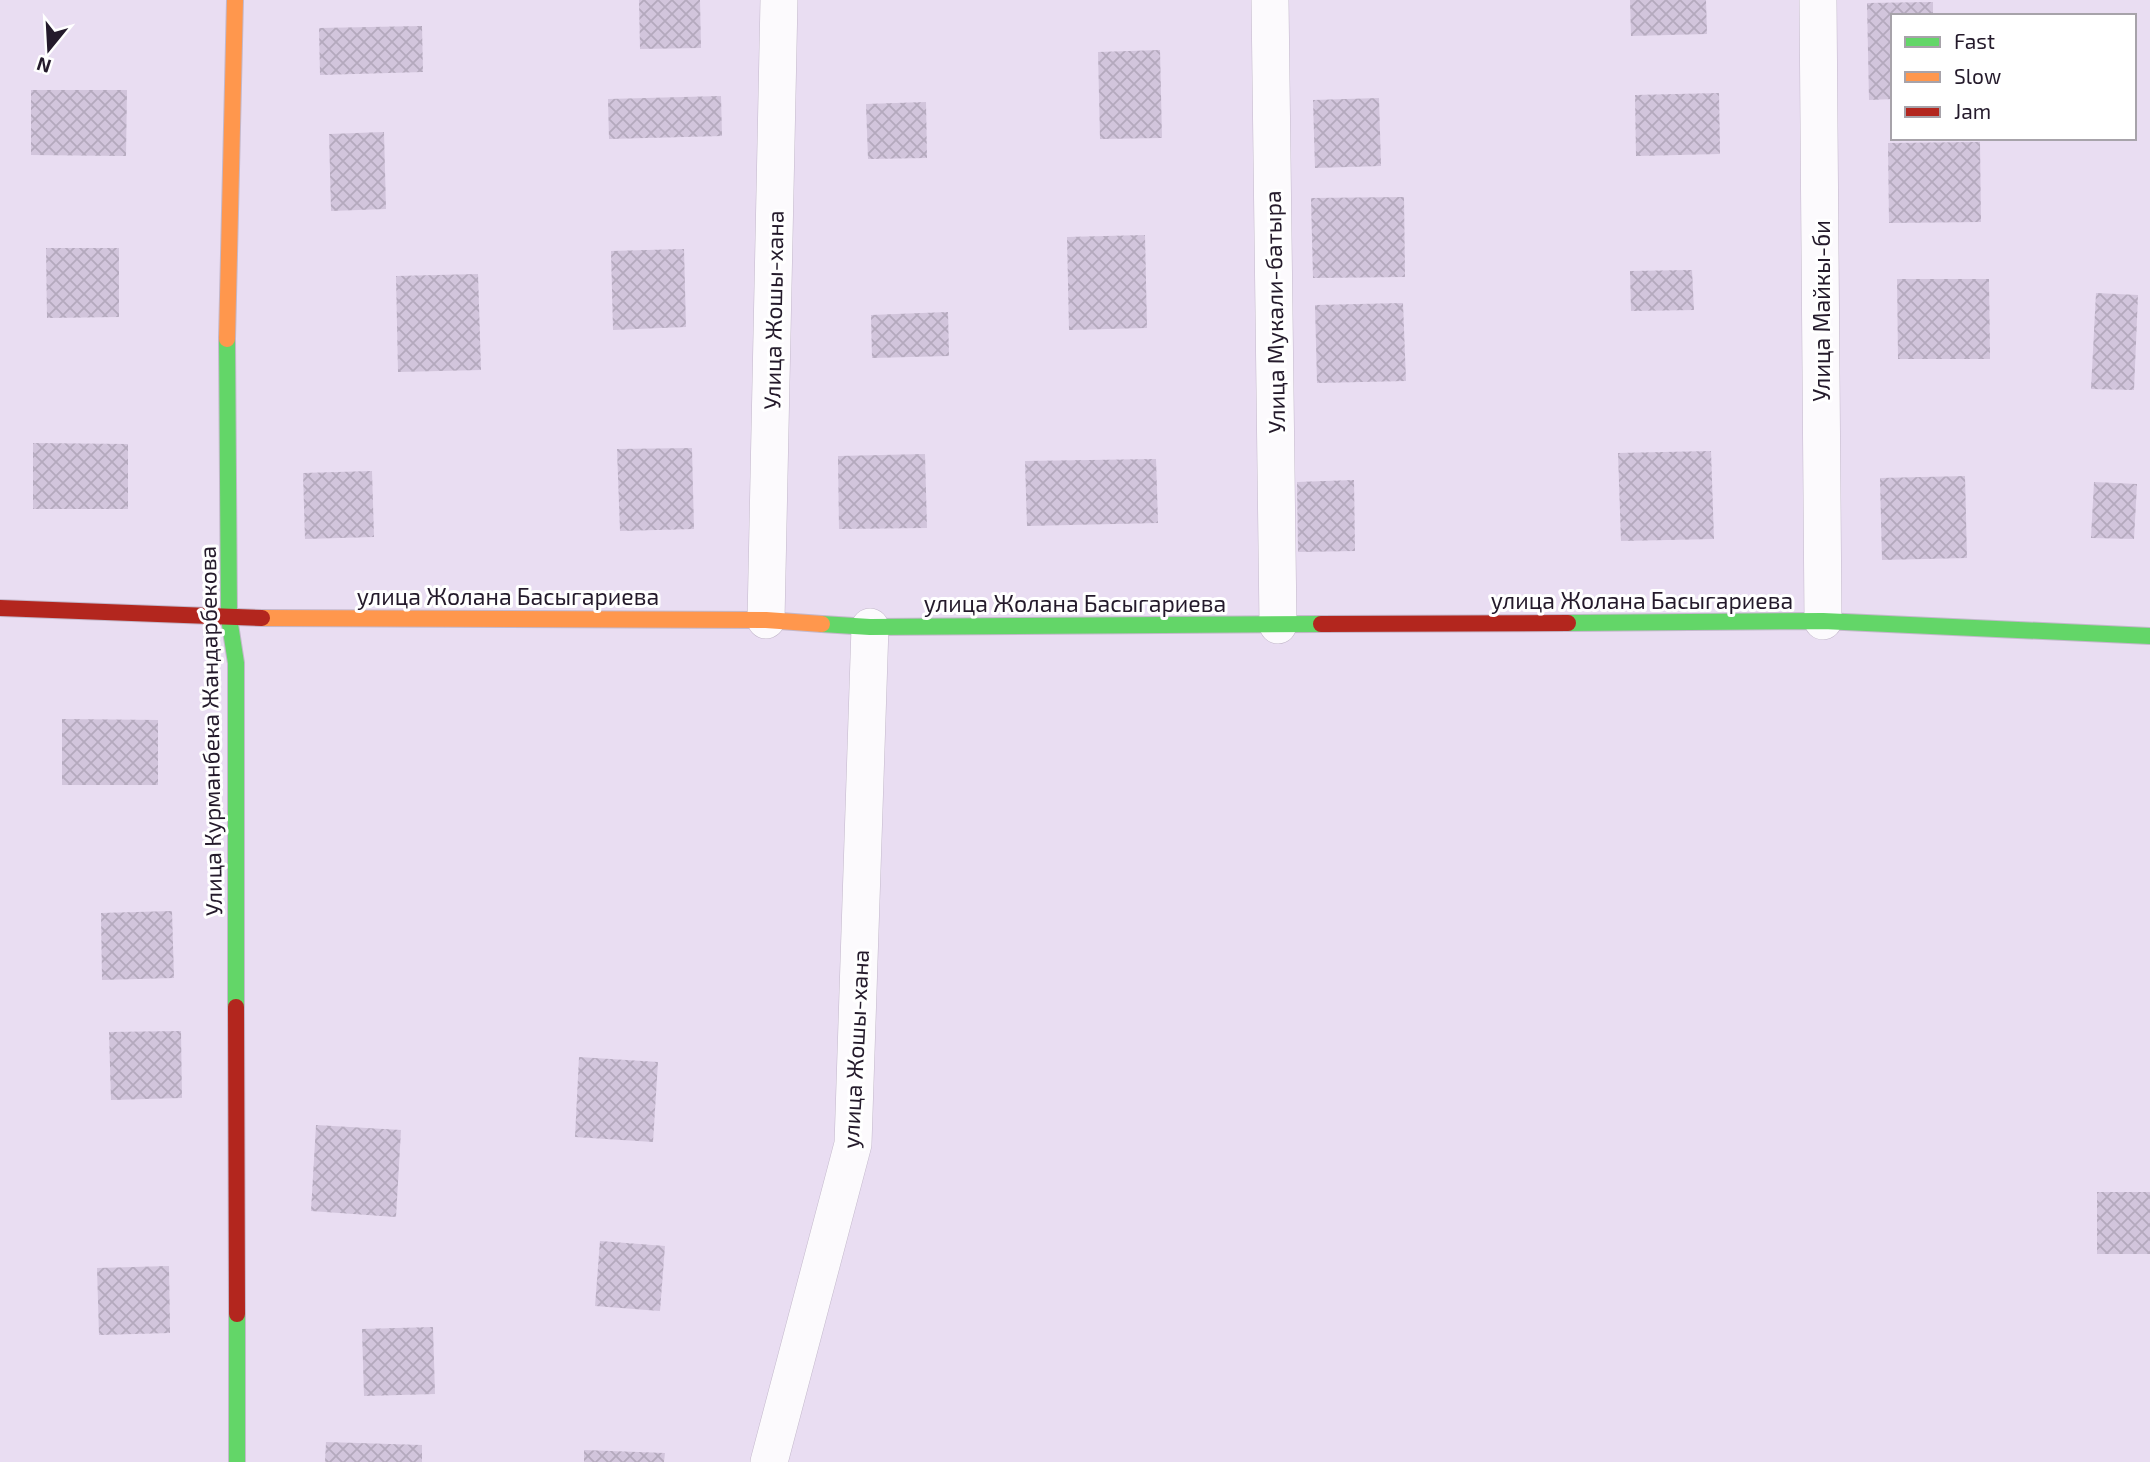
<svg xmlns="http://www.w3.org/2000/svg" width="2150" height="1462" font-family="'Exo 2',sans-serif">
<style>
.building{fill:url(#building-cross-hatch)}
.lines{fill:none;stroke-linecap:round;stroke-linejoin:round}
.street-casing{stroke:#c3b8cb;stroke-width:38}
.fast-casing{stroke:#c3b8cb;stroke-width:18}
.slow-casing{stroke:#c3b8cb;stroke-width:18}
.jam-casing{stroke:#c3b8cb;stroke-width:18}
.street{stroke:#fcfafd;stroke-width:37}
.fast{stroke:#63d668;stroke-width:16}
.slow{stroke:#ff974d;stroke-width:16}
.jam{stroke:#b3261e;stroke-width:16}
.labels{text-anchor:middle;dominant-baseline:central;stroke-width:6;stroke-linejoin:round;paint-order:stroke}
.street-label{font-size:23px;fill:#241a2b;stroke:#fff}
</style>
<defs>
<pattern id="building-cross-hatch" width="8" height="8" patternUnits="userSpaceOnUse" patternTransform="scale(1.75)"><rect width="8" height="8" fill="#d2c5dc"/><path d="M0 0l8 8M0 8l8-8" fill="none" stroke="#b4a9bd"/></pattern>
</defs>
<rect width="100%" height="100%" fill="#e9ddf2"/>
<path class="building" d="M639 0H700L701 48 640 49Z
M1630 0H1706L1707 34 1631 36Z
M1933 2V16H1893V99L1869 100 1867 3Z
M422 26 423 72 320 75 319 28Z
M1160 50 1162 138 1100 139 1098 52Z
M31 90H127L126 156 31 155Z
M1719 93 1720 154 1636 156 1635 95Z
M721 96 722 136 609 139 608 99Z
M1379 98 1381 166 1315 168 1313 100Z
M926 102 927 158 868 159 866 104Z
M384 132 386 209 331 211 329 134Z
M1980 142 1981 222 1889 223 1888 143Z
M1404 197 1405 277 1313 278 1311 198Z
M1145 235 1147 328 1069 330 1067 237Z
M46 248H119V317L47 318Z
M684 249 686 327 613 330 611 251Z
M1692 270 1694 310 1631 311 1630 271Z
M478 274 481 370 398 372 396 276Z
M1897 279H1989L1990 359H1898Z
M2096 293 2138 295 2134 390 2091 389Z
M1403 303 1406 381 1317 383 1315 305Z
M948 312 949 356 872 358 871 315Z
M33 443 128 444V509H33Z
M692 448 694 529 620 531 617 449Z
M1711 451 1714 539 1621 541 1618 453Z
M925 454 927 528 839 529 838 456Z
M1156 459 1158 523 1027 526 1025 461Z
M372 471 374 537 305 539 303 473Z
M1965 476 1967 558 1882 560 1880 478Z
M1354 480 1355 551 1298 552 1297 482Z
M2094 482 2137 484 2134 539 2091 538Z
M62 719 158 720V785H62Z
M172 911 174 978 102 980 101 913Z
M181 1031 182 1098 111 1100 109 1032Z
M579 1057 658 1062 653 1142 575 1137Z
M316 1125 401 1130 396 1217 311 1211Z
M2097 1192H2150V1254H2097Z
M600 1241 665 1246 660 1311 595 1306Z
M169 1266 170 1333 99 1335 97 1268Z
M433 1327 435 1394 364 1396 362 1329Z
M326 1442 422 1445V1462H325Z
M584 1450 665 1453 664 1462H584Z"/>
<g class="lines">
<defs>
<path id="street" d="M1270 0 1278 625
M1818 0 1823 621
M766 620 779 0
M769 1462 853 1144 870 627"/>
<path id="fast" d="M227 339 229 618 236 663V1007
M1568 623 1823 621 2150 636
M822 624 870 627 1321 624
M237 1314V1462"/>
<path id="slow" d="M227 339 235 0
M262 618 766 620 822 624"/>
<path id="jam" d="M0 608 262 618
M1321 624 1568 623
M236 1007 237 1314"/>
</defs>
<use href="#street" class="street-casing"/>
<use href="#fast" class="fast-casing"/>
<use href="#slow" class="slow-casing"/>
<use href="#jam" class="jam-casing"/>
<use href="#street" class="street"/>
<use href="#fast" class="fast"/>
<use href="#slow" class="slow"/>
<use href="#jam" class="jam"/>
</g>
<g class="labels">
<g class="street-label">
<text transform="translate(773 310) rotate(-89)">Улица Жошы-хана</text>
<text transform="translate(1821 311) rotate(-90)">Улица Майкы-би</text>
<text transform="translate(1274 312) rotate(-91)">Улица Мукали-батыра</text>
<text x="508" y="596">улица Жолана Басыгариева</text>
<text x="1642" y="600">улица Жолана Басыгариева</text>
<text x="1075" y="603">улица Жолана Басыгариева</text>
<text transform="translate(210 731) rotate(-91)">Улица Курманбека Жандарбекова</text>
<text transform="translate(855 1049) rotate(-87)">улица Жошы-хана</text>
</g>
</g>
<rect x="1891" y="14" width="245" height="126" fill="#ffffff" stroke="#a7a3aa" stroke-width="2"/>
<rect x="1905" y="37" width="35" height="10" fill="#63d668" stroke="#a7a3aa" stroke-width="2"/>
<text x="1954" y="49" font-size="21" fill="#241a2b">Fast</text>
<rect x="1905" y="72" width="35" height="10" fill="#ff974d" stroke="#a7a3aa" stroke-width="2"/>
<text x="1954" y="84" font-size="21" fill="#241a2b">Slow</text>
<rect x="1905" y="107" width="35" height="10" fill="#b3261e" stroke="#a7a3aa" stroke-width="2"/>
<text x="1954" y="119" font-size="21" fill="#241a2b">Jam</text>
<g transform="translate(49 49) rotate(198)" stroke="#ffffff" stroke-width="5" paint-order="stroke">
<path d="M0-5L12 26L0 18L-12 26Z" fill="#241a2b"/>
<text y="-10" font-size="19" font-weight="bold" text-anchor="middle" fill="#241a2b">N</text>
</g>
</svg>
